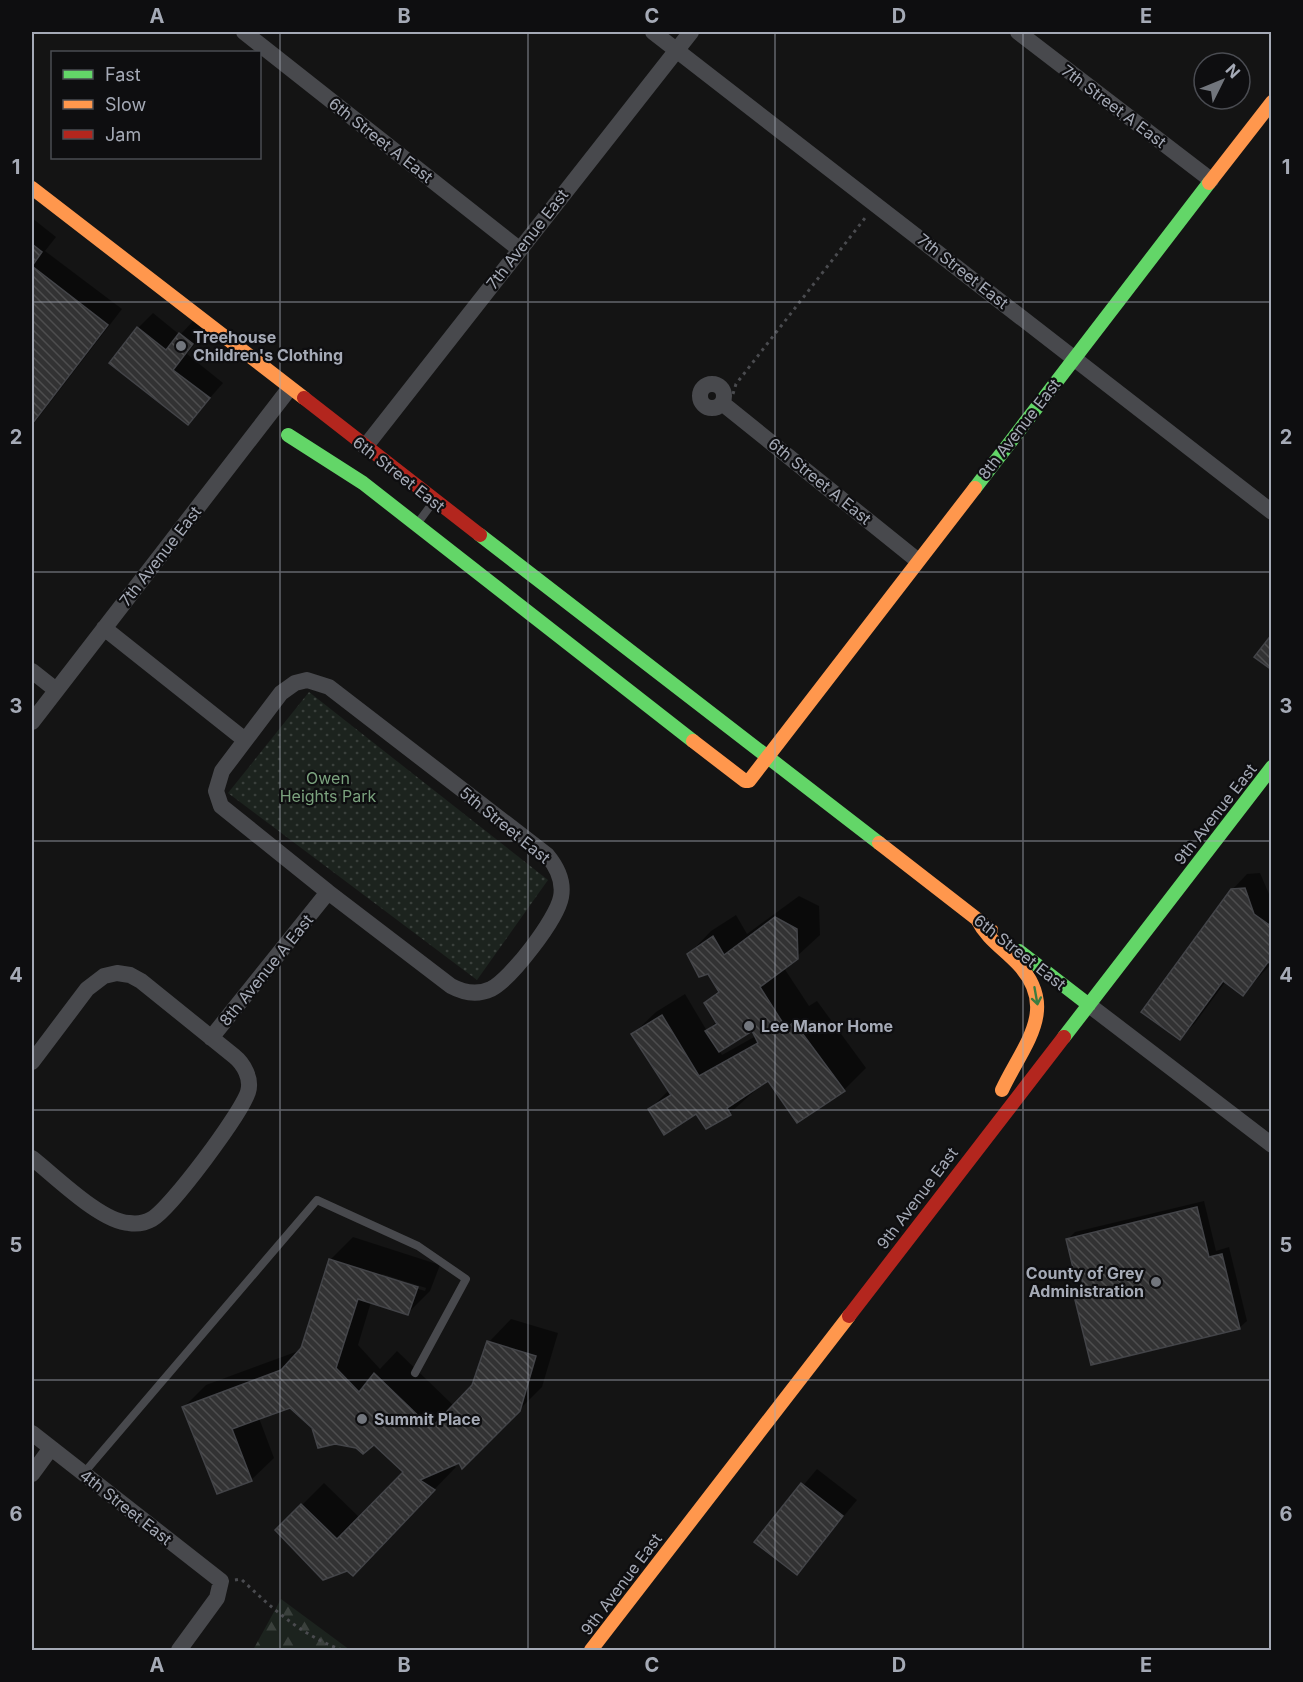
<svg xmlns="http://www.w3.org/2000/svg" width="1303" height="1682" font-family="Inter,sans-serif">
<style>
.forest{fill:url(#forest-firs)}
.park{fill:url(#park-dots)}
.shadow{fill:#0007;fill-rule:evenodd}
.building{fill:url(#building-back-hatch);stroke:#434448;stroke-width:1.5}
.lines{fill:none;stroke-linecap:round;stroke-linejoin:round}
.path{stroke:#4a4b4f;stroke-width:3;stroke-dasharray:3 4.5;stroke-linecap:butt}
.lane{stroke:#48494d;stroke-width:8}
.street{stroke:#48494d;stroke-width:16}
.fast{stroke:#63d668;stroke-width:14}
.slow{stroke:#ff974d;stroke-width:14}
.jam{stroke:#b3261e;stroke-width:14}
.oneway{stroke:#3d7c40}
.grid{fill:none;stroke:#a5aab6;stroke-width:1.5;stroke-opacity:0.55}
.poi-dot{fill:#72767d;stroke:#0e0e10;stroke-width:2}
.labels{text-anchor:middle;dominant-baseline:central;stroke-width:4.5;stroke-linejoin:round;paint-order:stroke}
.street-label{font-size:16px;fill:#a5aab6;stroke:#0e0e10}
.poi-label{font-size:16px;font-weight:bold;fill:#a5aab6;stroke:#0e0e10;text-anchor:start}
.park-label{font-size:16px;fill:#7ba27e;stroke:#0e0e10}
.neatline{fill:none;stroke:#a5aab6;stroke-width:2}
.grid-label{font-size:20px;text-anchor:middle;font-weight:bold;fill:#a5aab6}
</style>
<defs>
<pattern id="forest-firs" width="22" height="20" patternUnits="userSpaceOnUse" patternTransform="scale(1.5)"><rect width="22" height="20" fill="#1c231e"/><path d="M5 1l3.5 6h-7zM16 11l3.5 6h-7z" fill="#3a403c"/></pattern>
<pattern id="park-dots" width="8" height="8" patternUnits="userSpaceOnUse" patternTransform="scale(1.5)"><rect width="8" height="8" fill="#1c231e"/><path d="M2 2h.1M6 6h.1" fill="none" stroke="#3a403c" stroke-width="1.8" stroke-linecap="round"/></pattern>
<pattern id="building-back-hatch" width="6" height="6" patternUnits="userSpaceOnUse" patternTransform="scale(1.5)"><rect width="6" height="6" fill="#323233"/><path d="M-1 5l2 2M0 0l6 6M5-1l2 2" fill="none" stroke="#4d4d4e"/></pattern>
</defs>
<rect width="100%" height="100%" fill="#141414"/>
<path class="forest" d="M281 1599 350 1650H253Z"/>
<path class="park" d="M309 692 548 880 477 980 228 793Z"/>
<path class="shadow" d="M32 218 56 237 45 251 122 309 32 426Z
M153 313 180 335 195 319 207 328 187 354 223 383 188 423 138 328Z
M1260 873 1272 901V963L1243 994 1226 981 1195 1023 1180 1038 1232 890 1247 874Z
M799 896 819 906 820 935 784 968 809 1006 817 1001 866 1068 844 1090 768 1079 730 1113 649 1110 669 1090 633 1034 656 1012 685 994 707 1031 717 1021 706 1003 720 989 709 972 689 954 711 931 736 915 747 934ZM752 1029 756 1036 722 1055 719 1050Z
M1204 1201 1216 1251 1229 1247 1247 1321 1239 1328 1076 1300 1086 1290 1068 1239 1075 1232Z
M353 1237 440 1265 430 1291 407 1314 371 1302 358 1345 380 1369 397 1351 454 1406 474 1386 489 1342 511 1319 558 1333 542 1387 463 1466 460 1461 452 1464 456 1467 375 1551 277 1530 324 1483 360 1518 405 1472 374 1443 313 1427 290 1406 259 1418 274 1458 251 1480 184 1407 206 1385 301 1350 330 1260ZM382 1274 426 1288 425 1291 381 1277Z
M817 1469 857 1500 797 1573 756 1542Z"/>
<path class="building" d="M32 244 42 252 32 266 108 325 32 424Z
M137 327 166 350 179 333 193 344 173 370 210 398 188 425 109 363Z
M1272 634V670L1254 657Z
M1245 888 1254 914 1272 927V965L1268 962 1243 996 1223 981 1180 1040 1141 1012 1231 889Z
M775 917 797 929 798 959 760 987 786 1028 794 1022 845 1091 797 1123 768 1081 727 1108 731 1115 706 1129 696 1114 664 1135 648 1109 671 1095 631 1034 662 1015 699 1076 758 1043 752 1031 719 1052 705 1031 717 1024 704 1003 719 992 708 974 699 977 687 954 713 936 724 955Z
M1197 1207 1209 1257 1222 1254 1240 1329 1091 1365 1075 1300 1083 1297 1085 1290 1080 1274 1074 1272 1066 1239Z
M329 1259 418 1287 408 1315 358 1299 336 1368 359 1392 374 1373 431 1428 472 1385 487 1341 536 1356 520 1411 462 1469 459 1463 420 1480 435 1490 353 1576 347 1571 323 1580 275 1530 301 1504 337 1539 403 1472 374 1445 363 1454 356 1448 335 1444 318 1448 312 1428 290 1408 232 1429 252 1481 217 1494 182 1407 281 1370 301 1348Z
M801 1483 843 1516 797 1575 754 1542Z"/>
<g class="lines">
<path class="path" d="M733 394 736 384 865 218
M235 1580 241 1579C273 1609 301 1635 342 1650"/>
<path class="lane" d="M417 524 434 501
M83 1474 317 1200 418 1246 466 1279 415 1373"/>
<path class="street" d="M244 32 519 249
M653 32 1272 512
M1018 32 1211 180
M700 396a12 12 0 1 1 24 0a12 12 0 1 1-24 0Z
M722 403 917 560
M365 447 691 32
M104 628 245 740
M32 671 56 690
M307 680 329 687 547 855C557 867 564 881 561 897 557 919 511 979 491 989 478 995 464 993 451 986L328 892 221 806 216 791 222 771 281 693 295 683Z
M32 722 289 389
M1089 1005 1272 1145
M211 1038 328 892
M32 1062 87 989 104 976 117 973 130 975 141 981 234 1056C244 1064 252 1079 248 1092 241 1114 171 1208 152 1219 145 1223 136 1224 129 1223 101 1222 55 1176 32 1158
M32 1433 221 1581 217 1598 179 1650
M32 1474 51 1448"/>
<path class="fast" d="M288 435 363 483 693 741
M975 488 1209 183
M480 535 879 843
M1019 951 1089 1005
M1064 1037 1272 767"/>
<path class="slow" d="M1209 183 1272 102
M32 188 304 398
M693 741 745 781H749L975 488
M879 843 991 930
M977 919C987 939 1003 948 1018 964 1060 1009 1023 1045 1002 1090
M591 1650 849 1316"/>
<path class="jam" d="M304 398 480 535
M849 1316 1064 1037"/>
</g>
<defs><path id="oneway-shaft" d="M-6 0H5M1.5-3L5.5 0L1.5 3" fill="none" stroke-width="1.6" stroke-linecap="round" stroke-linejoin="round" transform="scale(1.5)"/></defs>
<use class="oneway" href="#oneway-shaft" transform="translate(1036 996) rotate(80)"/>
<path class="grid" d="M280 32V1650M528 32V1650M775 32V1650M1023 32V1650M32 302H1272M32 572H1272M32 841H1272M32 1110H1272M32 1380H1272"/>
<g class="poi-dot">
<circle cx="181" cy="346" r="6"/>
<circle cx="749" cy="1026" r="6"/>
<circle cx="1156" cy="1282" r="6"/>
<circle cx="362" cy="1419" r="6"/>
</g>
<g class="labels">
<g class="street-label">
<text transform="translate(1114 106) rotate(37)">7th Street A East</text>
<text transform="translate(381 140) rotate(38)">6th Street A East</text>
<text transform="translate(527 239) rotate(-52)">7th Avenue East</text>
<text transform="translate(963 271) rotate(38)">7th Street East</text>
<text transform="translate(1019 429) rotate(-52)">8th Avenue East</text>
<text transform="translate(399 474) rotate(38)">6th Street East</text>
<text transform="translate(820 481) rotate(39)">6th Street A East</text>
<text transform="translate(160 556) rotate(-52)">7th Avenue East</text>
<text transform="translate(1215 814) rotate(-52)">9th Avenue East</text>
<text transform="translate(505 825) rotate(39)">5th Street East</text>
<text transform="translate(1020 952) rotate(38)">6th Street East</text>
<text transform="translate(266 970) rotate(-51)">8th Avenue A East</text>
<text transform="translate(917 1198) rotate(-53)">9th Avenue East</text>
<text transform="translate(126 1507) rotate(38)">4th Street East</text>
<text transform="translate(621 1584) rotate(-53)">9th Avenue East</text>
</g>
<g class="poi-label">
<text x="193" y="337">Treehouse<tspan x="193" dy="18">Children's Clothing</tspan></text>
<text x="761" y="1026">Lee Manor Home</text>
<text x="1144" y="1273" text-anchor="end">County of Grey<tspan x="1144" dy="18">Administration</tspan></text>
<text x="374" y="1419">Summit Place</text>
</g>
<g class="park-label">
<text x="328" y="778">Owen<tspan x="328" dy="18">Heights Park</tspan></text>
</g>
</g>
<rect width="1303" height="1682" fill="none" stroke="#0e0e10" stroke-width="66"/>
<rect x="51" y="51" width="210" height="108" fill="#0e0e10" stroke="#4a4c52" stroke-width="1.5"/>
<rect x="63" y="70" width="30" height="9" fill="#63d668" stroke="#4a4c52" stroke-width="1.5"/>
<text x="105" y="81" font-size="18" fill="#a5aab6">Fast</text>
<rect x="63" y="100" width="30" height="9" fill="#ff974d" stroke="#4a4c52" stroke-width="1.5"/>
<text x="105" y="111" font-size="18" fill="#a5aab6">Slow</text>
<rect x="63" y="130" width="30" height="9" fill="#b3261e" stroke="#4a4c52" stroke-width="1.5"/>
<text x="105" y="141" font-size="18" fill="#a5aab6">Jam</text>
<g transform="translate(1222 81) rotate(47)"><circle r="28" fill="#0e0e10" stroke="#4a4c52" stroke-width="1.5"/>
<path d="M0-4.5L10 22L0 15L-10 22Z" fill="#72767d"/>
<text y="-9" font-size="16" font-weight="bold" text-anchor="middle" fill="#a5aab6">N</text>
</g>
<rect x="33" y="33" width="1237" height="1616" class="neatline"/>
<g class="grid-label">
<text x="157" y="23">A</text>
<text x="404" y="23">B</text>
<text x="652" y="23">C</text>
<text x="899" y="23">D</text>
<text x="1146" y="23">E</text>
<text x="16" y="174">1</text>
<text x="1286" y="174">1</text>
<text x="16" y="444">2</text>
<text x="1286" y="444">2</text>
<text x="16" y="713">3</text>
<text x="1286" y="713">3</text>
<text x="16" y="982">4</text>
<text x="1286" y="982">4</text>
<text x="16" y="1252">5</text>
<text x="1286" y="1252">5</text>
<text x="16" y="1521">6</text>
<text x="1286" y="1521">6</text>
<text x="157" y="1672">A</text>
<text x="404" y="1672">B</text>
<text x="652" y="1672">C</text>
<text x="899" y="1672">D</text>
<text x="1146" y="1672">E</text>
</g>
</svg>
